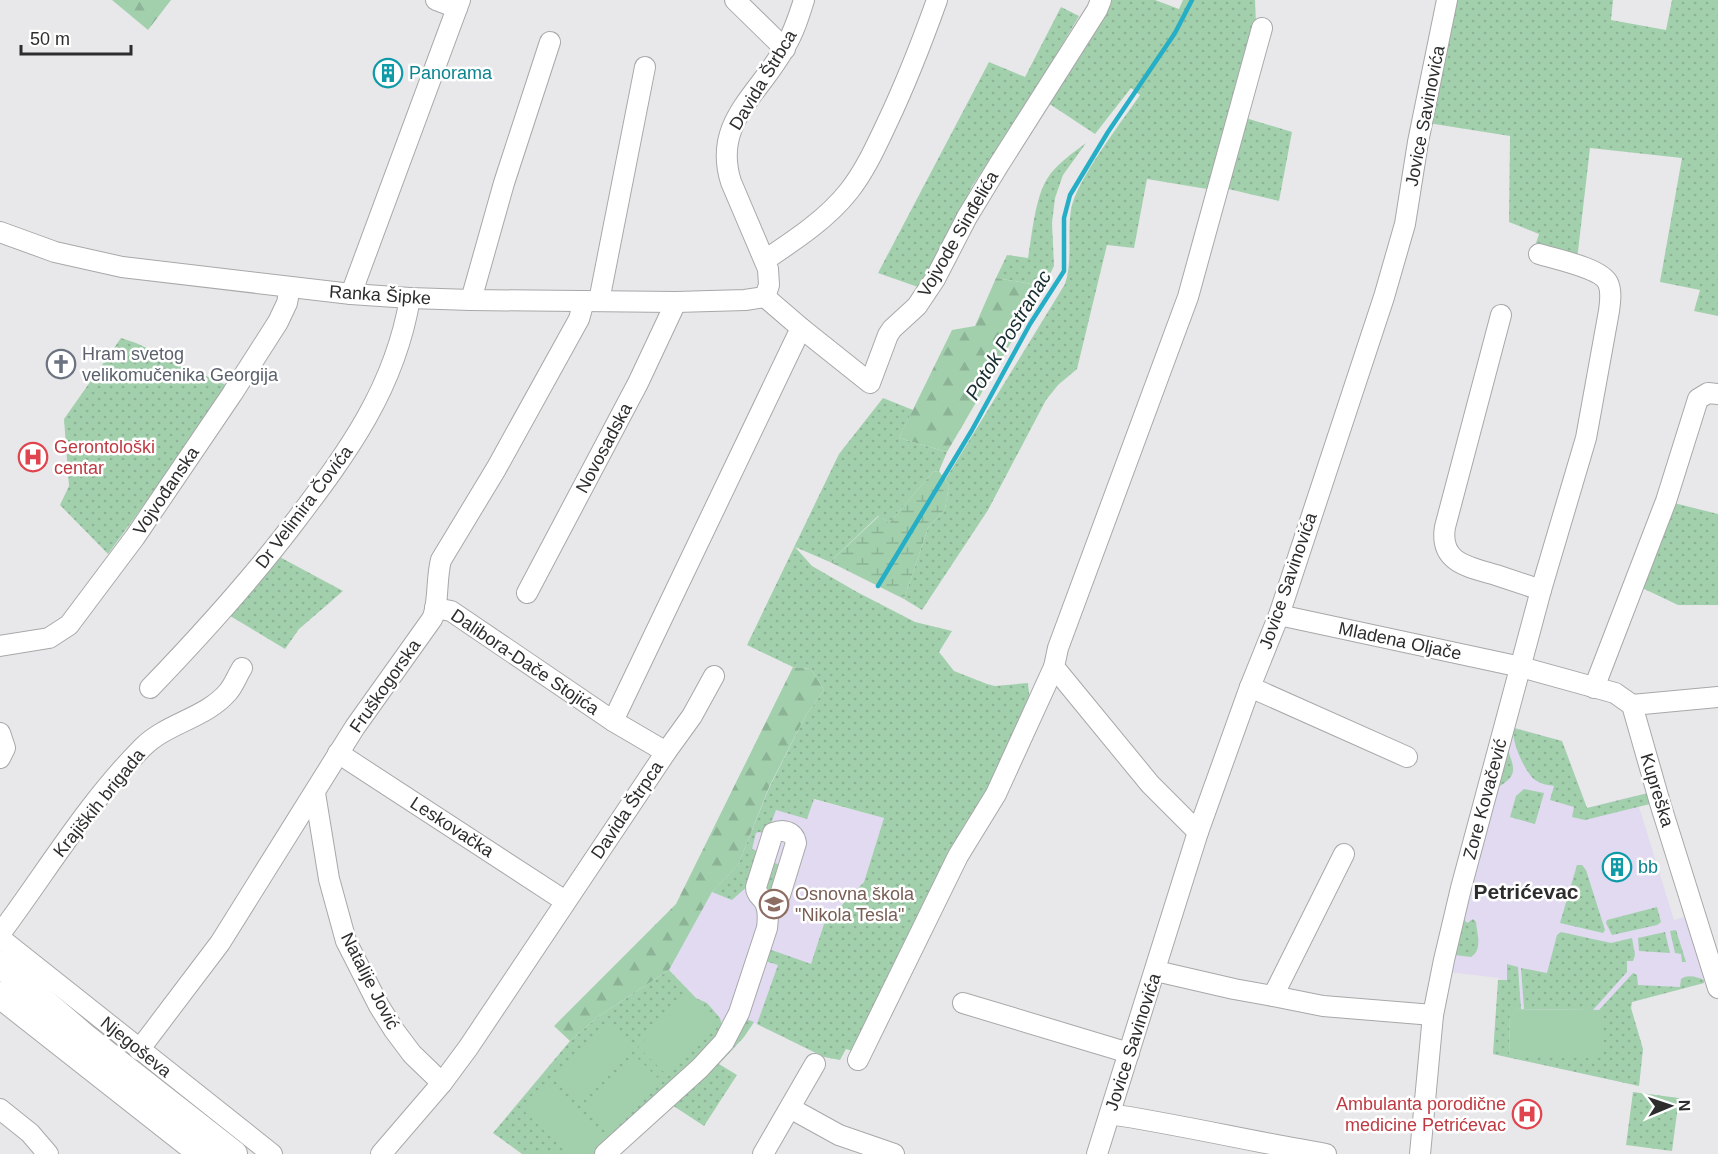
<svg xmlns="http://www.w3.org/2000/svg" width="1718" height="1154" font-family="Arial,sans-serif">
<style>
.education{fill:#e1daf0}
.grass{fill:url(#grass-dots)}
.forest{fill:url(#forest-firs)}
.wetland{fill:url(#wetland-marsh)}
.garden{fill:#a2d0ad}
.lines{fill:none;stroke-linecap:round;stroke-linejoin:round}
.stream{stroke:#26aec6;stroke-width:4.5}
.minor-casing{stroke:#a7a8a9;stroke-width:22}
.major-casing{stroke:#a7a8a9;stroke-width:28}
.minor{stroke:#fff;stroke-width:20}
.major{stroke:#fff;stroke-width:26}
.labels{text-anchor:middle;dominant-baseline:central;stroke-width:5;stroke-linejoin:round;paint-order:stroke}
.culture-label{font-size:18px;fill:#0d838f;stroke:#fff;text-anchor:start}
.street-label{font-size:18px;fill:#2d2d2e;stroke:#fff}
.worship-label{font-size:18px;fill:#5b616d;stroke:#fff;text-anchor:start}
.health-label{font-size:18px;fill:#be3a42;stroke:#fff;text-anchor:start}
.education-label{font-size:18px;fill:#785e54;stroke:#fff;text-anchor:start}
.water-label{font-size:20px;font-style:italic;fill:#172d31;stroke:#fff}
.quarter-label{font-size:21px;font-weight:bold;fill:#2d2d2e;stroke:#fff}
</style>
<defs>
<pattern id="grass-dots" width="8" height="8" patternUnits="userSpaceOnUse" patternTransform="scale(1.5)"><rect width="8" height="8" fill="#a2d0ad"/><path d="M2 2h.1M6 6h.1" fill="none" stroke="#8cb395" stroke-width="1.8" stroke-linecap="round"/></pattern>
<pattern id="forest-firs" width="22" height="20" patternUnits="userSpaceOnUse" patternTransform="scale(1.5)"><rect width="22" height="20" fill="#a2d0ad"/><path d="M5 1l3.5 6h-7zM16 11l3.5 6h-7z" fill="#8cb395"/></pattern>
<pattern id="wetland-marsh" width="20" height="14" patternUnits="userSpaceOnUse" patternTransform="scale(1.5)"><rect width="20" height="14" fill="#a2d0ad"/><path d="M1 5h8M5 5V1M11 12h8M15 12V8" fill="none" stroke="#8cb395"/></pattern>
</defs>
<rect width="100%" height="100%" fill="#e8e8ea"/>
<g class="education">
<polygon points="1512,727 1562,741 1587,808 1634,796 1636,797 1674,920 1684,917 1689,918 1701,960 1704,983 1632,1002 1631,1008 1643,1049 1639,1086 1493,1054 1499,978 1448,972"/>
<polygon points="769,788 884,818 864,882 830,917 824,924 811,965 805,963 781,1036 754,1023 744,1037 723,1029 707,1003 696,998 669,970"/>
</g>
<g class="grass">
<path d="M1105,0H1155L1179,9L1183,0H1255L1256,24L1207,189L1147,179L1134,248L1107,245L1077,369L1058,385L1046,400L988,510L922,610L904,599L928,528L945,509L949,486L945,480L1065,284C1073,260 1067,235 1071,210C1076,180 1121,123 1140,95L1131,88L1095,134L1042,99Z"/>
<polygon points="1454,0 1613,0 1611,20 1666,30 1672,0 1718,0 1718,316 1694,311 1700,290 1660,282 1682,158 1590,148 1577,260 1536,243 1539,234 1509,222 1510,136 1428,123"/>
<polygon points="1061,7 1079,16 1020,116 972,186 957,220 918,287 878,273 989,62 1025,77"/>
<polygon points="1239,116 1292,132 1279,201 1220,187"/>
<path d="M1086,143L1063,175L1055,198L1052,223L1054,266L1044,286L996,278L1007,255L1028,258C1032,235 1035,198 1047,179C1056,164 1073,153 1086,143Z"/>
<polygon points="121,338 136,343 230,387 108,554 60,505 69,486 64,419"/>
<polygon points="883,398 913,410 899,438 947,452 939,471 933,472 889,523 878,516 830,562 795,547 812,566 857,592 915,622 952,631 939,652 954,671 987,684 995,686 1028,683 1030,703 989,792 965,824 852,1051 846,1049 840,1060 824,1057 757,1024 778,965 765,961 766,948 811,964 824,924 864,882 884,818 814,799 807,819 776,810 767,834 759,832 756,833 752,849 762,853 750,884 732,900 712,892 738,865 769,788 806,715 824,690 811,669 793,667 747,645 839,454"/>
<polygon points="1670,502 1718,514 1718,605 1678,605 1638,586"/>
<polygon points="276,555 343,591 299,629 285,649 227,614"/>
<path d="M1514,728L1562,741L1587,808L1648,793L1650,804L1585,820L1572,817L1574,807L1550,800L1554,786C1548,785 1541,784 1535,780C1525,772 1510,740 1514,728Z"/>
<path d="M1507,749C1515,768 1518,776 1498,787Z"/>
<polygon points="1524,789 1544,793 1535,824 1510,817 1516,796"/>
<polygon points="772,862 784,866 775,893 764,890"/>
<polygon points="1577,865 1582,865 1586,870 1605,930 1603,933 1560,923"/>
<polygon points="1657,907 1661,922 1657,925 1612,935 1606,923 1607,920"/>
<path d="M1463,918L1467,923L1473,919L1476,922C1477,934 1483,950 1471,957L1455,955Z"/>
<polygon points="1676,930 1686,962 1682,962 1681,954 1675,953 1670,931"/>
<polygon points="1561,932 1611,943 1632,938 1635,955 1633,961 1627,961 1627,972 1593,1010 1524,1009 1521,968 1547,973 1557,935"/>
<polygon points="1665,932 1670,953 1639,951 1638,938"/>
<path d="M1507,964L1518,967L1521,1009L1510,1010L1509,1057L1602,1010H1599L1633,973L1637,975L1638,985L1680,987L1681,979C1688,974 1697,977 1704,980V983L1632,1002L1631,1008L1643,1049L1639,1086L1493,1054L1498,980H1507Z"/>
<polygon points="669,970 696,998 707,1003 720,1018 723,1029 704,1054 600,1154 522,1154 493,1133 570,1041 599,1016"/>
<polygon points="746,1019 754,1022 744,1037 719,1064 737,1075 704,1126 672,1105 719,1062 726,1054"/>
<polygon points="1633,1092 1679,1098 1672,1151 1626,1145"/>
</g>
<g class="forest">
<polygon points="112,0 171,0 148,30"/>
<polygon points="996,278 1044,286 947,452 899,438 952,330 975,326"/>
<polygon points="793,667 811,669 824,690 806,715 769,787 738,865 712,892 669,970 599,1016 570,1041 554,1026 676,904"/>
</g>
<polygon class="wetland" points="939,471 949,486 945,509 928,528 904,599 830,562 879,516 889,523 933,472"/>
<g class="garden">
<polygon points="688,994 718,1023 667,1075 638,1047"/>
<polygon points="1510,1009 1603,1010 1603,1058 1509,1057"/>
<polygon points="607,1025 633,1051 580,1104 555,1079"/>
<polygon points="634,1055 661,1081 612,1132 584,1106"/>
<polygon points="551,1083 607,1137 591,1154 568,1154 524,1111"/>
</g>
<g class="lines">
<polyline class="stream" points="878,586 972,430 1030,324 1064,271 1064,218 1070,195 1108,132 1175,33 1192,0"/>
<g class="minor-casing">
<g id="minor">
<polyline points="436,0 457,8"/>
<polyline points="735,0 785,49"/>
<polyline points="0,232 55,252 122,267 351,294 410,298 471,300 676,302 745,300 765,297"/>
<path d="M765,260C795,240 827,219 849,191C865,171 876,146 887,123C906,83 922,42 937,0"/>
<polyline points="351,294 460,0"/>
<polyline points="765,297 801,328 870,383 888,335 892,329 917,306 935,279 967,217 998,166 1097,10 1101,0"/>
<path d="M765,297L769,285L768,269L731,182C712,122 760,94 785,47C794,32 799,16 804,0"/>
<polyline points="471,300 504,183 550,42"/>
<polyline points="599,301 645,67"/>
<path d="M1501,315L1445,527C1439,563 1469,567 1496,575C1511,580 1526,585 1541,590L1586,438L1609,311C1610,302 1612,292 1608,283C1601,268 1555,259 1539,254"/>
<polyline points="527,593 638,383 676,302"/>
<polyline points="435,608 451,611 613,721"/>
<polyline points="1279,615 1521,667 1615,693 1632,705 1660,803 1718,988"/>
<polyline points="0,646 49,638 69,625 135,537 232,394 278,322 287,303 290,287"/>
<polyline points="1250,687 1407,757"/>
<path d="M150,688C201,635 250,581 294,523C348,452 395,388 410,298"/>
<polyline points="1594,688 1666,501 1698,399 1708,393 1718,394"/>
<polyline points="1632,705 1718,697"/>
<polyline points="0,733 5,748 0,758"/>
<polyline points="666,752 692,716 714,676"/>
<polyline points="338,753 565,901"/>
<polyline points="315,793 329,879 346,941 379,1006 394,1030 412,1054 442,1083"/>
<polyline points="1198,832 1150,784 1054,667 1058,648 1188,297 1262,28"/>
<path d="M0,934C47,871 88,802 143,747C167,723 206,718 228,692C234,685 237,676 242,668"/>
<polyline points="0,938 272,1154"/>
<polyline points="1156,971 1234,989 1273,996 1344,854"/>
<polyline points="1273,996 1323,1006 1433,1015"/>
<polyline points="963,1003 1129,1053"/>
<path d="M139,1050L220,943L355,727L432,619C439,605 436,578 441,560L496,469L579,319L584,301"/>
<polyline points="858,1060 958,856 996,794 1054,667"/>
<polyline points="790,1108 839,1135 894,1154"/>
<polyline points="0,1109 30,1133 48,1154"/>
<path d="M1110,1114C1182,1125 1254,1142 1326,1154"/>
<polyline points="381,1154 442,1083 468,1048 666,752 613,721 801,328"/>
<path d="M605,1154L700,1068L724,1042L739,1013L767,928C768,920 769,911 765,903C762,896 756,896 756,887L773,833C783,829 794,831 796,843L780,895L775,901H765"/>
<polyline points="763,1154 815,1064"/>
<polyline points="1097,1154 1198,832 1250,687 1279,615 1384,297 1405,224 1418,142 1447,0"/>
<polyline points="1420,1154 1433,1015 1444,960 1461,888 1541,590"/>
</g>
</g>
<g class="major-casing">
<g id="major">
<polyline points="0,964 86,1038 234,1154"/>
<polyline points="0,995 202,1154"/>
</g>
</g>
<use href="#minor" class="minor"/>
<use href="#major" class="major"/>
</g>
<defs>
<g id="building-ring" transform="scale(1.5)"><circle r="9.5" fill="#fff" stroke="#0f9aa8" stroke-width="1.5"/><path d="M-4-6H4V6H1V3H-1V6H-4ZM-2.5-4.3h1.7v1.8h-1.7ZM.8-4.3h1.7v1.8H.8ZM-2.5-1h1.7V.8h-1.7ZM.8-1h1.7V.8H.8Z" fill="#0f9aa8"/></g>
<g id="church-ring" transform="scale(1.5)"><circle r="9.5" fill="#fff" stroke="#6b7280" stroke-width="1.5"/><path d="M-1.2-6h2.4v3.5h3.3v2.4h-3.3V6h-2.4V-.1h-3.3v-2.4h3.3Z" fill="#6b7280"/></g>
<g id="hospital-ring" transform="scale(1.5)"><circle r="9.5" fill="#fff" stroke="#e0444e" stroke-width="1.5"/><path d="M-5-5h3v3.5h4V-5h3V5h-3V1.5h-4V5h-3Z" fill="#e0444e"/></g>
<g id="school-ring" transform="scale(1.5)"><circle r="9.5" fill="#fff" stroke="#8d6e63" stroke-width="1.5"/><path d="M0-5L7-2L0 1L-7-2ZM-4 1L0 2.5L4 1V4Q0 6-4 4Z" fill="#8d6e63"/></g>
</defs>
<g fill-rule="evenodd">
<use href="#building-ring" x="388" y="73"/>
<use href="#church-ring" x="61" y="364"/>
<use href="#hospital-ring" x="33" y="457"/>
<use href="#building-ring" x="1617" y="867"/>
<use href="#school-ring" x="774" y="904"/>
<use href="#hospital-ring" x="1527" y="1114"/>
</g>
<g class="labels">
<g class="culture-label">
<text x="409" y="73">Panorama</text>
<text x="1638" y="867">bb</text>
</g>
<g class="street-label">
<text transform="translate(763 80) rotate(-59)">Davida Štrbca</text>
<text transform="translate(1425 116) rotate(-79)">Jovice Savinovića</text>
<text transform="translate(958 234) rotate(-60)">Vojvode Sinđelića</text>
<text transform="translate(380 295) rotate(4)">Ranka Šipke</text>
<text transform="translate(604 448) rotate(-62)">Novosadska</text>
<text transform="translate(166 491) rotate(-56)">Vojvođanska</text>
<text transform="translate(304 507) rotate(-53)">Dr Velimira Čovića</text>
<text transform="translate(1288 581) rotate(-71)">Jovice Savinovića</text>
<text transform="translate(1400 641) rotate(12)">Mladena Oljače</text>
<text transform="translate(525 662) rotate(34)">Dalibora-Dače Stojića</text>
<text transform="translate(385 686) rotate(-55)">Fruškogorska</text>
<text transform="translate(1657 790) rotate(73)">Kupreška</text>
<text transform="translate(1485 799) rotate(-75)">Zore Kovačević</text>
<text transform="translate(99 803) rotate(-51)">Krajiških brigada</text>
<text transform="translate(627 810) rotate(-56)">Davida Štrpca</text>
<text transform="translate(452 827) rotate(33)">Leskovačka</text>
<text transform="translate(370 981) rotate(63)">Natalije Jović</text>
<text transform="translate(1133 1042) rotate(-72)">Jovice Savinovića</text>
<text transform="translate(136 1047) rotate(39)">Njegoševa</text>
</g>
<g class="worship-label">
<text x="82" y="354">Hram svetog<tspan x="82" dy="21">velikomučenika Georgija</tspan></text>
</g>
<g class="health-label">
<text x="54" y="447">Gerontološki<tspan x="54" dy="21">centar</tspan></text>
<text x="1506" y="1104" text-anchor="end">Ambulanta porodične<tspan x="1506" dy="21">medicine Petrićevac</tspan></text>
</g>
<g class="education-label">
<text x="795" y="894">Osnovna škola<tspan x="795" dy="21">"Nikola Tesla"</tspan></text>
</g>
<g class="water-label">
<text transform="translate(1008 335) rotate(-59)">Potok Postranac</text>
</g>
<g class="quarter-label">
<text x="1526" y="891">Petrićevac</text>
</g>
</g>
<g transform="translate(1670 1106) rotate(88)" stroke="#ffffff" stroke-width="4.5" paint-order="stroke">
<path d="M0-4.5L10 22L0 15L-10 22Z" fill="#2d2d2e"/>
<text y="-9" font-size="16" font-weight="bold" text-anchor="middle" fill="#2d2d2e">N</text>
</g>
<path d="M21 45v9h110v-9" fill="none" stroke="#2d2d2e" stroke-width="3"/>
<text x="30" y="45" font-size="18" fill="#2d2d2e" stroke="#ffffff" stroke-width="4.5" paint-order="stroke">50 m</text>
</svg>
